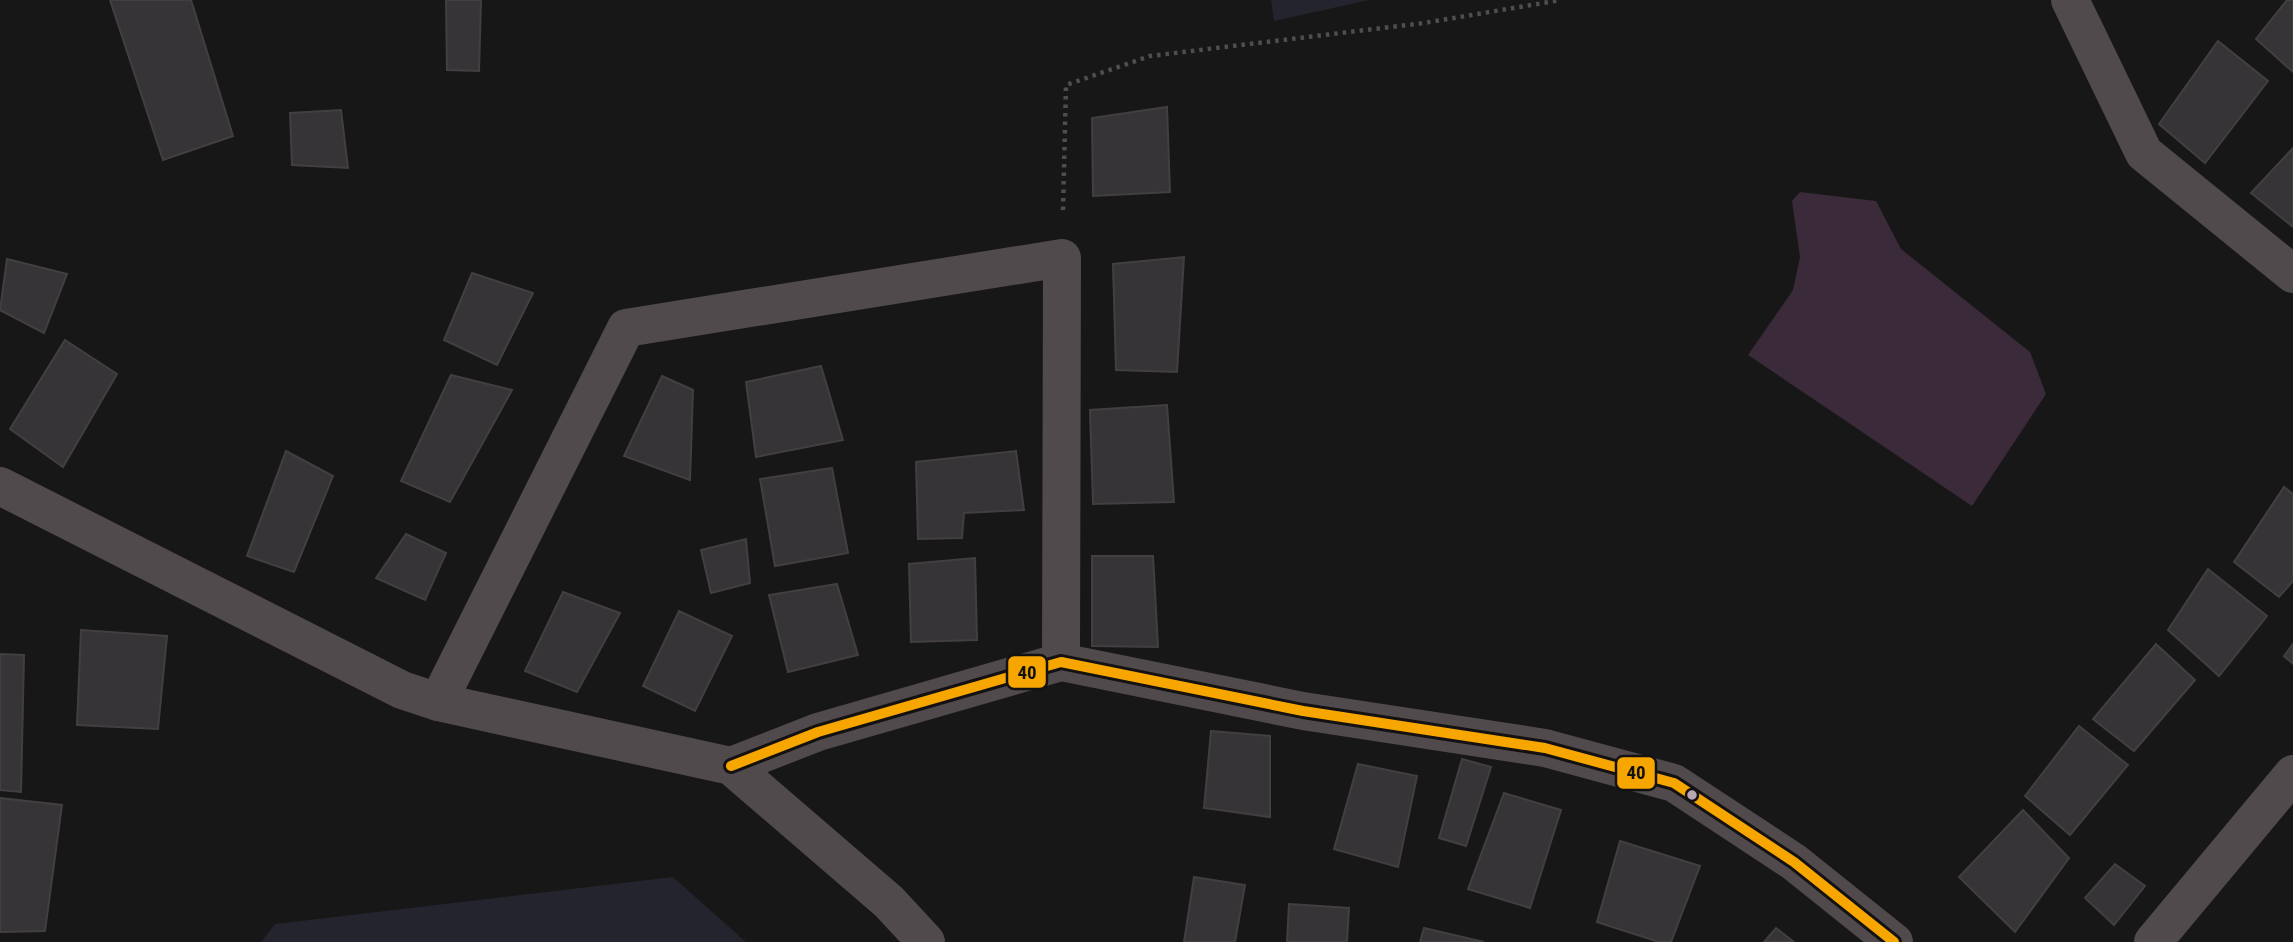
<svg xmlns="http://www.w3.org/2000/svg" width="2293" height="942" font-family="'Roboto Condensed',sans-serif">
<style>
.green{fill:#23242d}
.water{fill:#3b2a39}
.building{fill:#363436;stroke:#433f41;stroke-width:2}
.lines{fill:none;stroke-linecap:round;stroke-linejoin:round}
.path{stroke:#514c4f;stroke-width:4.5;stroke-dasharray:3.5 5;stroke-linecap:butt}
.street{stroke:#504a4d;stroke-width:38}
.bus-1-casing{stroke:#131111;stroke-width:16}
.bus-1{stroke:#f7a600;stroke-width:10}
.bus-dot{fill:#b9a6b1;stroke:#131111;stroke-width:2.5}
.line-badge{stroke:#131111;stroke-width:2.5}
.pale-badge-label{font-size:19px;text-anchor:middle;font-weight:bold;fill:#111}
</style>
<rect width="100%" height="100%" fill="#171717"/>
<g class="green">
<polygon points="1271,0 1369,0 1274,21"/>
<polygon points="673,877 746,942 261,942 275,924"/>
</g>
<polygon class="water" points="1800,192 1876,201 1901,249 2030,352 2046,394 1972,506 1748,355 1793,290 1800,257 1792,201"/>
<g class="building">
<polygon points="110,0 191,0 233,136 163,160"/>
<polygon points="446,0 481,0 479,71 447,70"/>
<polygon points="2287,0 2293,0 2293,72 2256,39"/>
<polygon points="2218,41 2268,81 2205,163 2159,124"/>
<polygon points="1167,107 1170,192 1093,196 1092,118"/>
<polygon points="341,110 348,168 292,165 290,113"/>
<polygon points="2293,148 2293,227 2251,193"/>
<polygon points="1184,257 1177,372 1116,370 1113,264"/>
<polygon points="7,259 67,274 44,333 0,310"/>
<polygon points="472,273 533,293 497,365 444,340"/>
<polygon points="65,340 117,374 63,467 10,429"/>
<polygon points="821,366 843,440 756,457 746,382"/>
<polygon points="451,375 512,390 450,502 401,481"/>
<polygon points="662,376 693,390 690,480 624,456"/>
<polygon points="1167,405 1174,502 1093,504 1090,410"/>
<polygon points="286,451 333,476 294,572 247,556"/>
<polygon points="1016,451 1024,510 964,513 962,538 918,539 916,462"/>
<polygon points="832,468 848,553 775,566 760,479"/>
<polygon points="2284,487 2293,494 2293,581 2279,597 2234,562"/>
<polygon points="406,534 446,553 425,600 376,578"/>
<polygon points="746,539 750,583 711,593 701,550"/>
<polygon points="1092,556 1153,556 1158,647 1092,646"/>
<polygon points="975,558 977,640 911,642 909,564"/>
<polygon points="2208,569 2267,616 2219,676 2168,630"/>
<polygon points="837,584 858,655 788,672 769,595"/>
<polygon points="563,592 620,613 577,692 525,671"/>
<polygon points="679,611 732,636 695,711 643,686"/>
<polygon points="81,630 167,636 158,729 77,725"/>
<polygon points="2156,644 2195,680 2134,751 2093,719"/>
<polygon points="2293,644 2293,664 2284,656"/>
<polygon points="0,654 24,655 21,792 0,790"/>
<polygon points="2079,726 2128,765 2070,835 2025,796"/>
<polygon points="1211,731 1270,736 1270,817 1204,808"/>
<polygon points="1462,759 1491,767 1466,846 1439,838"/>
<polygon points="1358,764 1417,776 1398,867 1334,849"/>
<polygon points="1504,793 1561,810 1530,908 1468,889"/>
<polygon points="0,798 62,805 45,931 0,932"/>
<polygon points="2023,810 2069,858 2015,932 1959,877"/>
<polygon points="1620,841 1700,866 1671,942 1659,942 1597,922"/>
<polygon points="2115,864 2145,886 2114,925 2085,898"/>
<polygon points="1194,877 1245,885 1235,942 1184,942"/>
<polygon points="1289,904 1349,908 1347,942 1287,942"/>
<polygon points="1424,928 1484,942 1420,942"/>
<polygon points="1776,928 1794,942 1764,942"/>
</g>
<g class="lines">
<polyline class="path" points="1063,210 1066,85 1150,56 1424,23 1561,0"/>
<g class="street">
<polyline points="2070,0 2144,153 2293,274"/>
<polyline points="0,486 402,690 438,702 731,766 889,902 926,942"/>
<polyline points="438,702 626,328 1062,258 1061,662"/>
<polyline points="731,766 818,732 1061,662 1303,711 1545,748 1674,783 1794,862 1894,942"/>
<polyline points="2153,942 2293,774"/>
</g>
<g class="bus-1-casing">
<polyline id="bus-1" points="731,766 818,732 1061,662 1303,711 1545,748 1674,783 1794,862 1894,942"/>
</g>
<use href="#bus-1" class="bus-1"/>
</g>
<circle class="bus-dot" cx="1692" cy="795" r="6"/>
<g class="line-badge">
<rect x="1007" y="655" width="40" height="34" rx="7" fill="#f7a600"/>
<rect x="1616" y="756" width="40" height="34" rx="7" fill="#f7a600"/>
</g>
<g class="pale-badge-label">
<text x="1027" y="679">40</text>
<text x="1636" y="779">40</text>
</g>
</svg>
